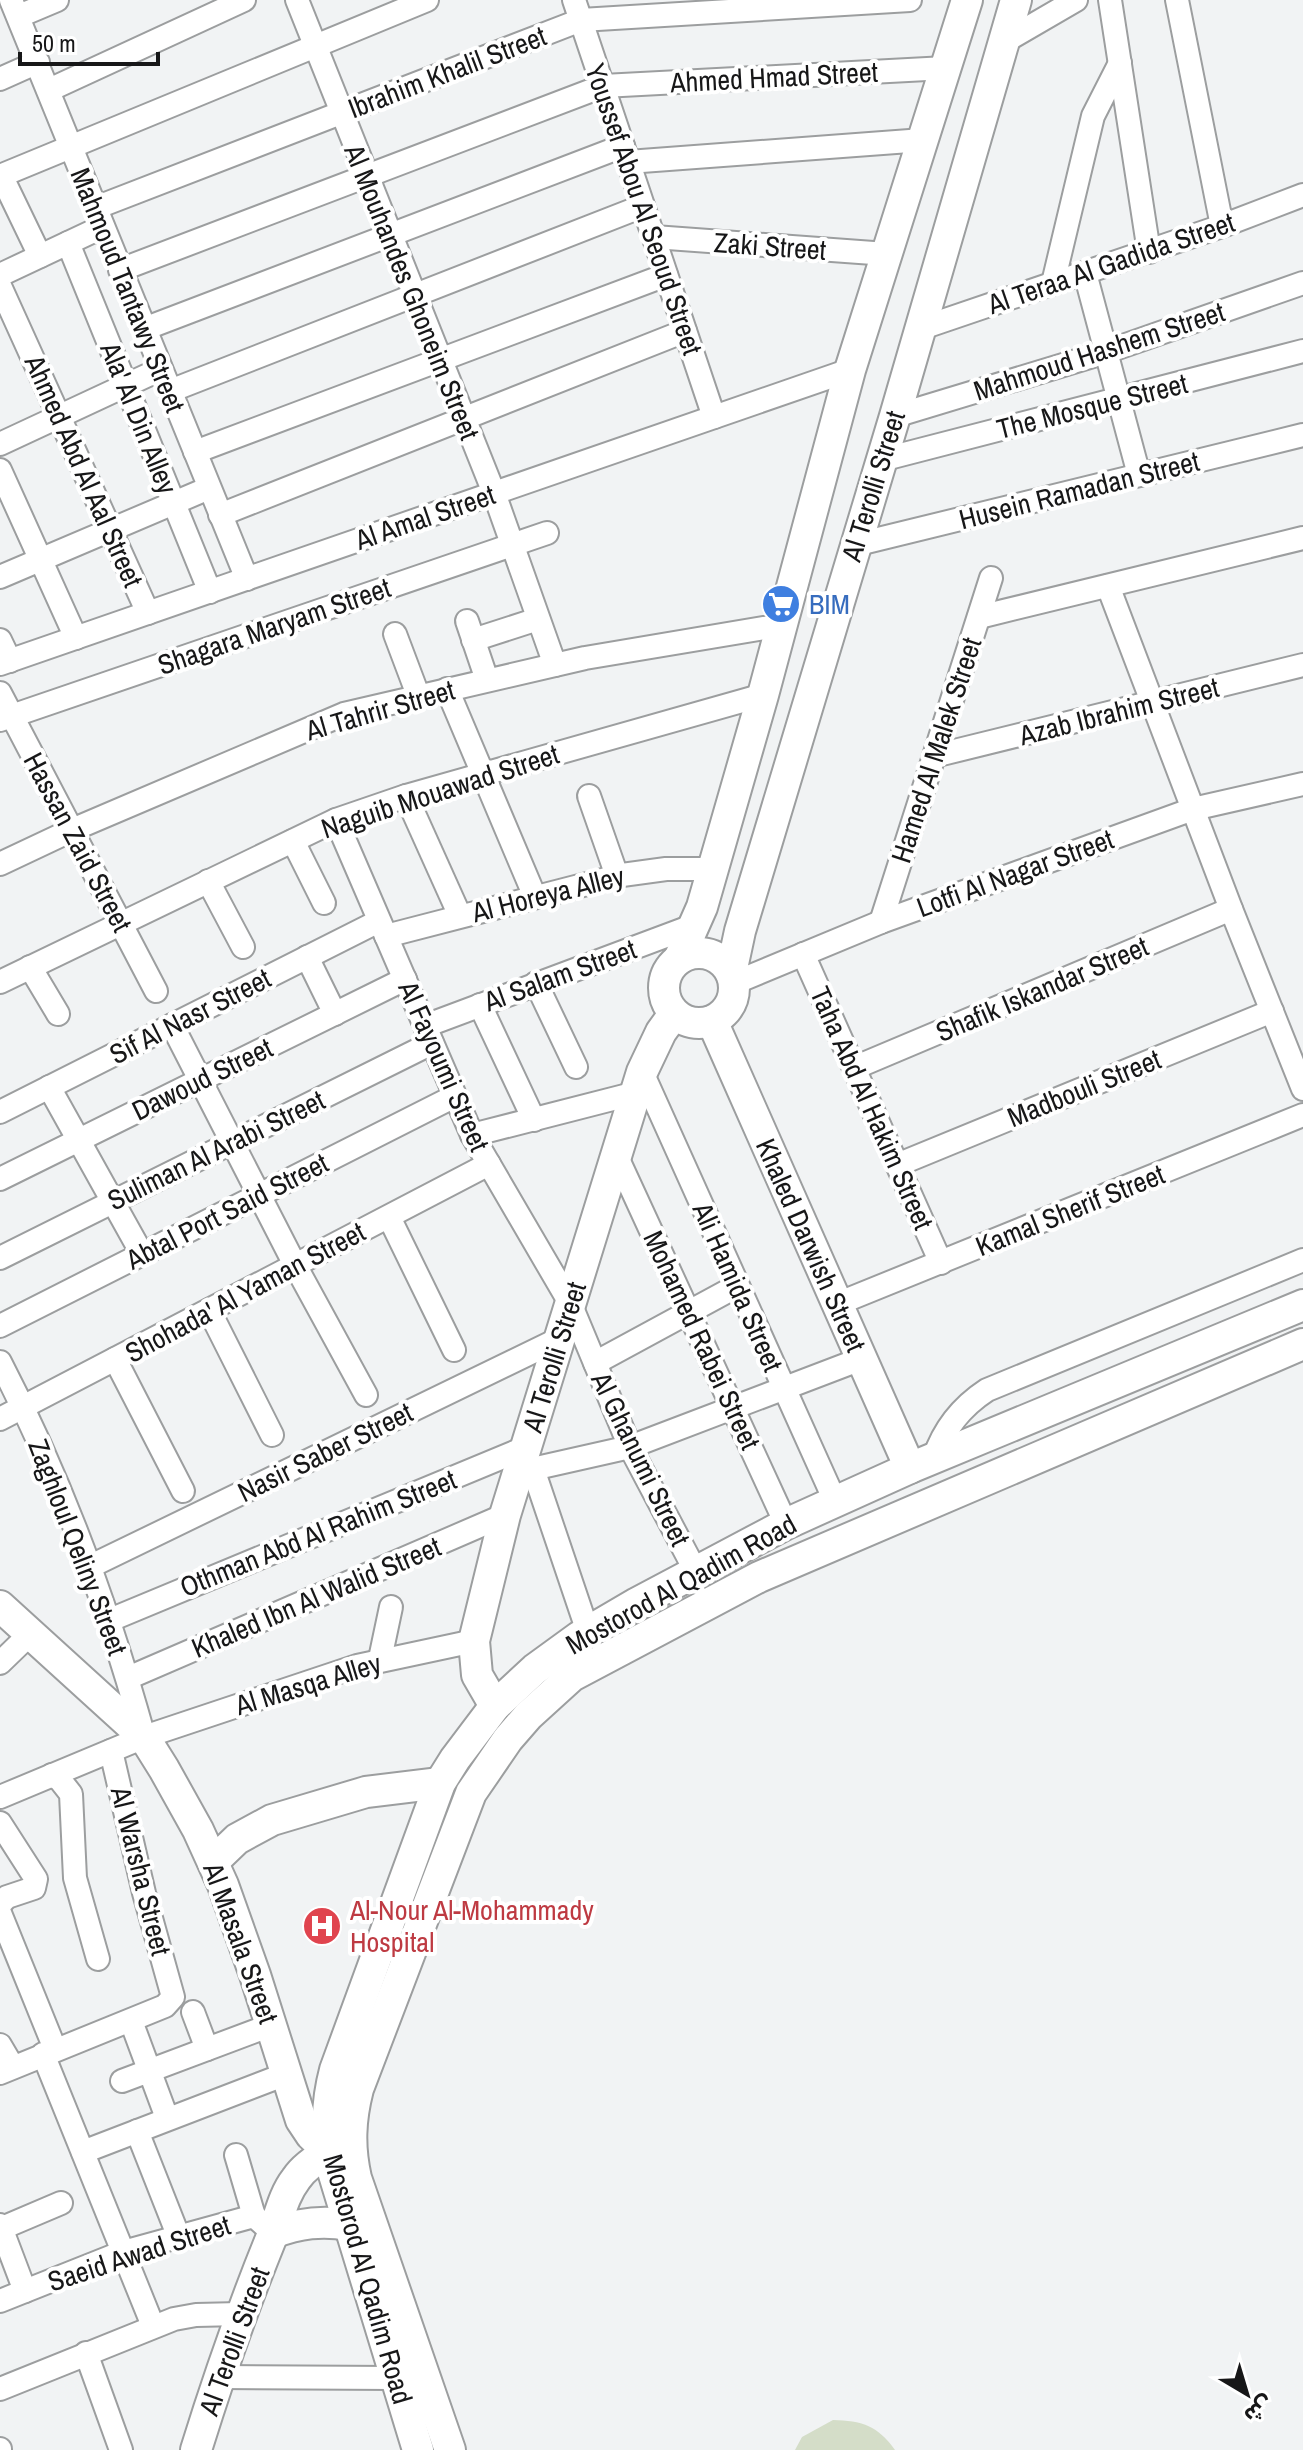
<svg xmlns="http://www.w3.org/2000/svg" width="1303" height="2450" font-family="'Archivo Narrow','Noto Sans Arabic',sans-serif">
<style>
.green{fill:#d4ddc8}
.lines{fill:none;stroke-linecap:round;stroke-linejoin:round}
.street-casing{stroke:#9c9e9f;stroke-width:26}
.secondary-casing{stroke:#9c9e9f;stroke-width:34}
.street{stroke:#fff;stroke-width:22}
.secondary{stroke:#fff;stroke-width:30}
.labels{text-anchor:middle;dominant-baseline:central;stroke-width:8;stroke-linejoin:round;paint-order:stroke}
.street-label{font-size:28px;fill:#171718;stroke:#fff}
.shop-label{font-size:28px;fill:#366cbe;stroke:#fff;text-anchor:start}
.health-label{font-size:28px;fill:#be3a42;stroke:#fff;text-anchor:start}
</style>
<rect width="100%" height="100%" fill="#f1f3f4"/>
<path class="green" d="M833,2420C862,2421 877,2425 895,2450H795L802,2437Z"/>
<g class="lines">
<g class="street-casing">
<g id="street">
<polyline points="11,0 247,579"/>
<polyline points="297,0 494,493 555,665"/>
<polyline points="574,0 714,417"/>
<polyline points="1110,0 1149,252"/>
<polyline points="1177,0 1222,226"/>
<polyline points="19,16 57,0"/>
<polyline points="1002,43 1076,0"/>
<polyline points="0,79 38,62"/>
<polyline points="49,90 244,0"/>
<polyline points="628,162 923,140"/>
<polyline points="1,175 40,256"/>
<polyline points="0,176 427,0"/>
<polyline points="95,208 581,20 910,0"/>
<polyline points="654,237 887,254"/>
<polyline points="68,243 210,592"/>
<polyline points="120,270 603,86 946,68"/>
<polyline points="1085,273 1139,475"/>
<polyline points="0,275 102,227"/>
<polyline points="1053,283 1093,116 1120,63"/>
<polyline points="0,286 148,613"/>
<polyline points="144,329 623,146"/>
<polyline points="919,329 1222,226 1303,195"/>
<polyline points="170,391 643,206"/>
<polyline points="895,416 1106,352 1303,283"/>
<polyline points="0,444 161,369"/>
<polyline points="195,452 666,275"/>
<polyline points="881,460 1303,351"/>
<polyline points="0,470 76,638"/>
<polyline points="220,515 685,331"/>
<polyline points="854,545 1303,435"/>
<polyline points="0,577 209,488"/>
<polyline points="1108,586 1231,909 1303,1089"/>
<polyline points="979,617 1303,538"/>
<polyline points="467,621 487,680"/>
<polyline points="395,634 418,695"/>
<polyline points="0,640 10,661"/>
<polyline points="473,640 538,619"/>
<polyline points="0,664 850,370"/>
<polyline points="447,689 535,897"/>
<polyline points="0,693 156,991"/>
<polyline points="0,720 547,533"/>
<polyline points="934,756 1303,665"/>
<polyline points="406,796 460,916"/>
<polyline points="589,796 617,876"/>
<polyline points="336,820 472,1135 570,1303 630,1447 695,1570"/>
<polyline points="293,841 324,903"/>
<polyline points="0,864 72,830 344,714 585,658 782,625"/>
<polyline points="208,881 243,947"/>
<polyline points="881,922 991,578"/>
<polyline points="386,936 622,875 666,869 713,869"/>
<polyline points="803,954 941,1263"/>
<polyline points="307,957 335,1014"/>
<polyline points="30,967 58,1014"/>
<polyline points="0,982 336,820 406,796 763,695"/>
<polyline points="536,983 576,1067"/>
<polyline points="734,983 881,922 1193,809 1303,784"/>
<polyline points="480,1005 534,1120"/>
<polyline points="172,1025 295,1265 366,1395"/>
<polyline points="425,1026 695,925"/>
<polyline points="854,1068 1231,909"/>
<polyline points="642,1072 835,1501"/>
<polyline points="49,1087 142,1254"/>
<polyline points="0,1112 379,921"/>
<polyline points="472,1135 636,1093"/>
<polyline points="617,1157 786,1524"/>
<polyline points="897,1165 1272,1011"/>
<polyline points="0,1179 405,979"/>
<polyline points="389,1217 454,1350"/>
<polyline points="0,1258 432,1043"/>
<polyline points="837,1304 1303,1115"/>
<polyline points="209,1310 272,1435"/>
<polyline points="0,1326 455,1096"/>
<polyline points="115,1359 183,1491"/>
<path d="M0,1362C62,1481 108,1607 144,1737"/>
<polyline points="595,1363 737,1286"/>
<polyline points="0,1419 489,1164"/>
<path d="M934,1458C944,1428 961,1407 987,1390L1303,1260"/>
<polyline points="533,1469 588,1632"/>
<polyline points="519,1472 630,1447 861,1359"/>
<polyline points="91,1566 559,1339"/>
<polyline points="110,1620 527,1447"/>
<polyline points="380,1659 391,1607"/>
<polyline points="0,1663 30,1634"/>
<polyline points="128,1678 505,1515"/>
<polyline points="52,1775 60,1780 71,1794 75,1878 98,1959"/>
<polyline points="0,1797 144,1737 357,1666 474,1641"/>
<polyline points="0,1823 36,1879 34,1888 7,1897 0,1904"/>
<polyline points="0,1913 55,2049"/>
<polyline points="193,2012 207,2049"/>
<polyline points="131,2021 167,2118"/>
<polyline points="0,2045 13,2067"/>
<polyline points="43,2054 153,2326"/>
<polyline points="0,2073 165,2006 173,1997 144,1893 111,1751"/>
<polyline points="122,2081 271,2025"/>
<polyline points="137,2131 178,2235"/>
<polyline points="83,2152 286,2074"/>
<polyline points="236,2155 254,2216"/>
<polyline points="0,2225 25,2291"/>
<polyline points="2,2228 61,2203"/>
<polyline points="0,2301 123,2252 254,2216 273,2233"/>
<polyline points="86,2353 121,2450"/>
<polyline points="219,2377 395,2378"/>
<polyline points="0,2389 174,2319 196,2315 240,2314"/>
<polyline points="0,2449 0,2450"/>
</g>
</g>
<g class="secondary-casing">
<g id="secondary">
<circle cx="699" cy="988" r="35"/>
<polyline points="679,959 702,907 763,695 850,370 967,0"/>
<polyline points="731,973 740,931 895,416 1016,0"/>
<polyline points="712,1021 910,1468"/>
<path d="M0,1606L144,1737L164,1769L198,1830L223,1885L255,1975L301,2120L311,2135L329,2152C316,2159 304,2167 296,2179C282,2197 279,2220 270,2241C242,2310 218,2379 196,2450"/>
<polyline points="495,1706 477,1675 474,1641 505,1515 642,1072 661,1032 674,1014"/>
<polyline points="213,1862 237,1839 272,1820 366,1792 440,1783"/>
<path d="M273,2233C299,2223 322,2220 349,2225"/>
<path d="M418,2450L332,2168C326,2134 326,2104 335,2070L440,1783L455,1759L495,1706L535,1669L579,1637L637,1603L786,1524L910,1468L1303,1305"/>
<path d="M450,2450L356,2178C349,2147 350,2120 358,2089L471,1793L508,1739L528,1716L572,1676L759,1577L1303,1344"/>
</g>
</g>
<use href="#street" class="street"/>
<use href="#secondary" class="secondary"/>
</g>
<defs>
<g id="supermarket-disc" transform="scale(2)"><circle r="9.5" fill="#3f7fe0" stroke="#fff"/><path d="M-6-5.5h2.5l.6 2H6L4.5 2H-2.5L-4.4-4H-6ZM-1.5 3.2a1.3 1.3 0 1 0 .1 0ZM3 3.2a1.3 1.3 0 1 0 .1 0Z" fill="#fff"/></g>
<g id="hospital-disc" transform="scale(2)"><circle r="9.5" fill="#e0444e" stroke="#fff"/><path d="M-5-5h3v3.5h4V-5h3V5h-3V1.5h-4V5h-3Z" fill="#fff"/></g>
</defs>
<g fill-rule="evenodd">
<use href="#supermarket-disc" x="781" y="604"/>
<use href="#hospital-disc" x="322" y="1926"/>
</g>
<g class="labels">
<g class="street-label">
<text transform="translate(447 72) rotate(-21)">Ibrahim Khalil Street</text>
<text transform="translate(774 77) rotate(-3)">Ahmed Hmad Street</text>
<text transform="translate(644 209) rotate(71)">Youssef Abou Al Seoud Street</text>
<text transform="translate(770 246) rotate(4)">Zaki Street</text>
<text transform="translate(1111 263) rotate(-19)">Al Teraa Al Gadida Street</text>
<text transform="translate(128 290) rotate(68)">Mahmoud Tantawy Street</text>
<text transform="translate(412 292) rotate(68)">Al Mouhandes Ghoneim Street</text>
<text transform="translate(1099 351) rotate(-18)">Mahmoud Hashem Street</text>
<text transform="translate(1092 406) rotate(-14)">The Mosque Street</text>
<text transform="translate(139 418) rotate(68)">Ala' Al Din Alley</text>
<text transform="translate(84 471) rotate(66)">Ahmed Abd Al Aal Street</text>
<text transform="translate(873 486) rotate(-73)">Al Terolli Street</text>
<text transform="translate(1079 490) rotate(-14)">Husein Ramadan Street</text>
<text transform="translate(425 517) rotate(-19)">Al Amal Street</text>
<text transform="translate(274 626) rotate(-19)">Shagara Maryam Street</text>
<text transform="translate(380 710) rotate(-16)">Al Tahrir Street</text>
<text transform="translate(1119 711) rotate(-14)">Azab Ibrahim Street</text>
<text transform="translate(936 750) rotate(-72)">Hamed Al Malek Street</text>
<text transform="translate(440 791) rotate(-18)">Naguib Mouawad Street</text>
<text transform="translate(78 842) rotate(62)">Hassan Zaid Street</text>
<text transform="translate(1015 873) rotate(-20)">Lotfi Al Nagar Street</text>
<text transform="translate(548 894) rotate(-14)">Al Horeya Alley</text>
<text transform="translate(560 975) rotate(-20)">Al Salam Street</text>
<text transform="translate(1042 989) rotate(-23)">Shafik Iskandar Street</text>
<text transform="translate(190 1016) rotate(-27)">Sif Al Nasr Street</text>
<text transform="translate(444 1066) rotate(66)">Al Fayoumi Street</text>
<text transform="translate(202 1079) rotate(-26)">Dawoud Street</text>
<text transform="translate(1084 1088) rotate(-22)">Madbouli Street</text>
<text transform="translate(872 1108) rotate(66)">Taha Abd Al Hakim Street</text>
<text transform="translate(216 1150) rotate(-26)">Suliman Al Arabi Street</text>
<text transform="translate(1070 1210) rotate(-22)">Kamal Sherif Street</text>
<text transform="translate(227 1211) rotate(-27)">Abtal Port Said Street</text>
<text transform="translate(811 1245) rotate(66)">Khaled Darwish Street</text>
<text transform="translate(738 1287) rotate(66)">Ali Hamida Street</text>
<text transform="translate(245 1292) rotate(-28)">Shohada' Al Yaman Street</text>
<text transform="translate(702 1340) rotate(65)">Mohamed Rabei Street</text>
<text transform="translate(554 1357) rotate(-73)">Al Terolli Street</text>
<text transform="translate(325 1452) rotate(-26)">Nasir Saber Street</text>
<text transform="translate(641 1459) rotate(64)">Al Ghanumi Street</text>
<text transform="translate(318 1533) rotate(-22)">Othman Abd Al Rahim Street</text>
<text transform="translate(78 1547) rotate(69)">Zaghloul Qeliny Street</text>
<text transform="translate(681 1584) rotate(-29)">Mostorod Al Qadim Road</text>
<text transform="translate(316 1597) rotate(-23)">Khaled Ibn Al Walid Street</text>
<text transform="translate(308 1684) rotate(-17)">Al Masqa Alley</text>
<text transform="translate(141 1871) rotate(76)">Al Warsha Street</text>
<text transform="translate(241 1943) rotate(70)">Al Masala Street</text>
<text transform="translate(139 2253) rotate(-18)">Saeid Awad Street</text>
<text transform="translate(368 2279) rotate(74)">Mostorod Al Qadim Road</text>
<text transform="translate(234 2341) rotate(-70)">Al Terolli Street</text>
</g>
<g class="shop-label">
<text x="809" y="604">BIM</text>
</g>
<g class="health-label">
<text x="350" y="1910">Al-Nour Al-Mohammady<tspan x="350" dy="32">Hospital</tspan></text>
</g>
</g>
<g transform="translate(1247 2394) rotate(142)" stroke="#ffffff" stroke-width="6" paint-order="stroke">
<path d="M0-6L14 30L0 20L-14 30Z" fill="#171718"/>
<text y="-12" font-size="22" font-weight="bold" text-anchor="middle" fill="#171718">ش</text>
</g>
<path d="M20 52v12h138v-12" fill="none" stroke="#171718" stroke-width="4"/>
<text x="32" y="52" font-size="24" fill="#171718" stroke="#ffffff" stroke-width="6" paint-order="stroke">50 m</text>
</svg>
